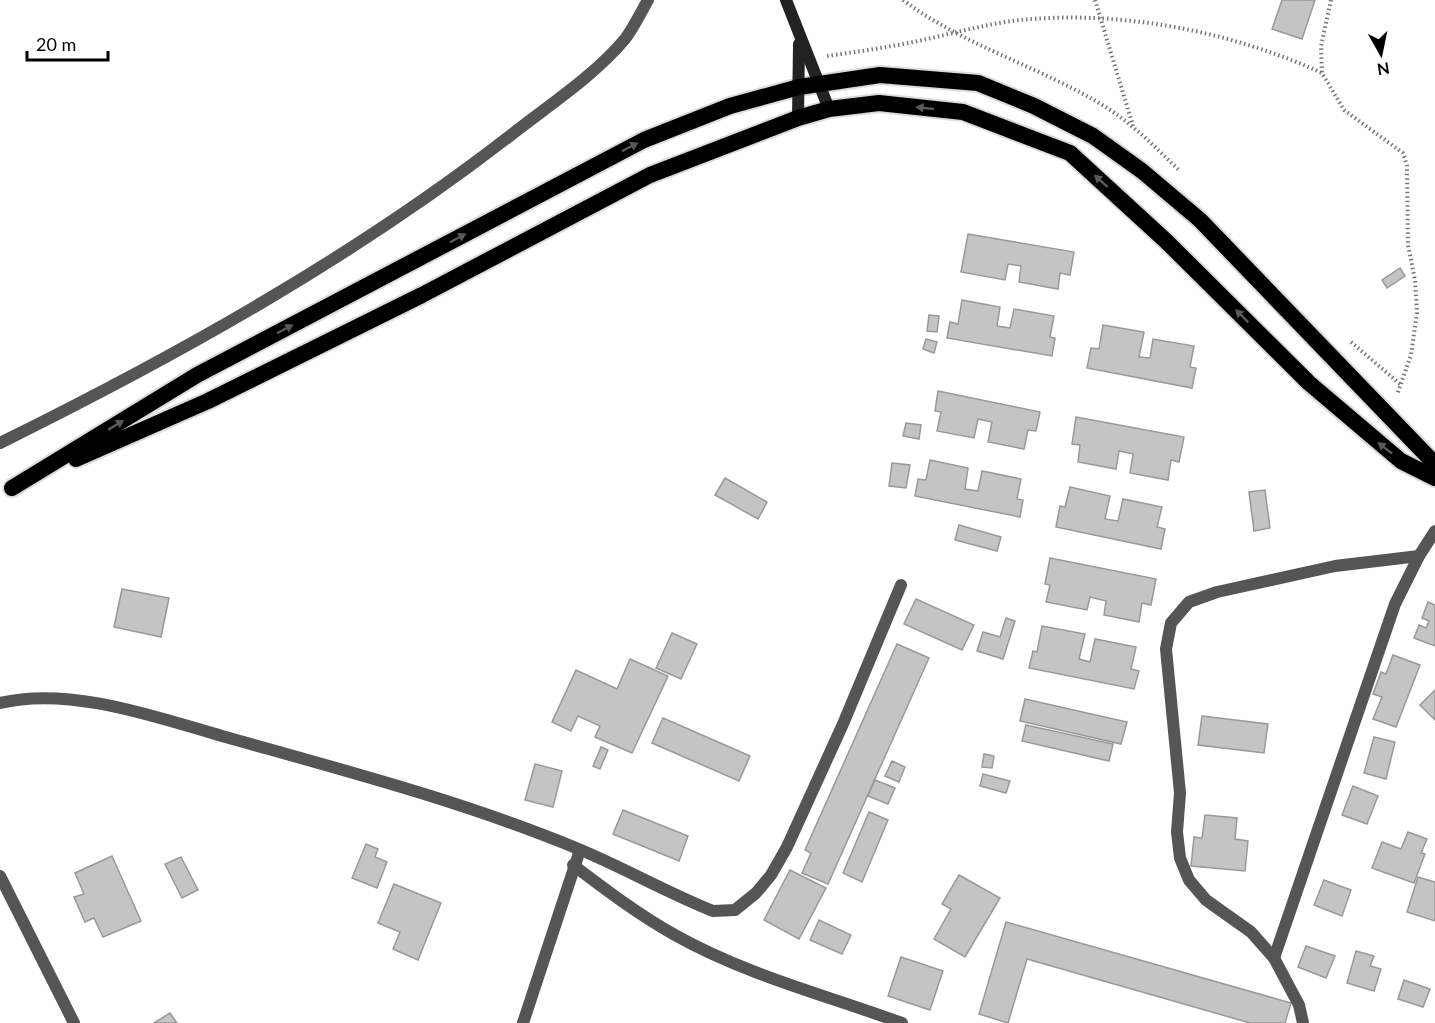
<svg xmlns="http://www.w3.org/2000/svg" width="1435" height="1023" font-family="Lato,sans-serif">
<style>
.building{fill:#c4c4c4;stroke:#999;stroke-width:1.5}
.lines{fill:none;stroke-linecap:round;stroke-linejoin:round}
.trunk-casing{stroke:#dbdbdb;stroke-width:20}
.path{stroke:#777;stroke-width:4;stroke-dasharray:1.5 3;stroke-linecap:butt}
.service{stroke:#555;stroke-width:12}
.minor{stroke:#555;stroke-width:12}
.secondary{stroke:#222;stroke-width:12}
.trunk{stroke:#000;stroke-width:16}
.oneway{fill:#595959}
</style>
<rect width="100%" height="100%" fill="#fff"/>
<g class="building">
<polygon points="1282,0 1315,0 1302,39 1272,29"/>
<polygon points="968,234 1074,252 1070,275 1060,273 1058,289 1019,282 1021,266 1008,264 1005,280 961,272"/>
<polygon points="1400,268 1405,276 1387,288 1382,280"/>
<polygon points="962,300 1000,307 997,326 1010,328 1014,309 1054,316 1050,337 1055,338 1052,356 947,338 950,322 958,324"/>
<polygon points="929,315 939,316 937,332 927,331"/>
<polygon points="1103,325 1144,332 1139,357 1150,358 1153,339 1194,346 1190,367 1196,368 1192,388 1087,368 1091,348 1099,349"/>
<polygon points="926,339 937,342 934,353 923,349"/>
<polygon points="938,391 1040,412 1036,431 1028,430 1024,449 988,442 992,422 978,419 974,438 937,431 941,412 935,411"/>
<polygon points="1076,417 1184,437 1179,462 1171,460 1168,480 1130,473 1133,454 1119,451 1116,469 1078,462 1080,445 1072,444"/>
<polygon points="906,423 921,425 919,439 903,436"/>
<polygon points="930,460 968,468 965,489 978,491 982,471 1021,479 1017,499 1023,500 1020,517 915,496 918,479 926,480"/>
<polygon points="892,463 910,465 906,488 889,486"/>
<polygon points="725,478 767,502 758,519 715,495"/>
<polygon points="1070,487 1110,496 1105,519 1118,521 1123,499 1162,507 1157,527 1165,529 1161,549 1056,527 1060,506 1065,507"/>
<polygon points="1265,490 1270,528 1254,531 1249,492"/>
<polygon points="959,525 1001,537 997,551 955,540"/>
<polygon points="1050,558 1156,579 1151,605 1142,603 1139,622 1104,615 1106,601 1090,597 1087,610 1046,602 1050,585 1045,584"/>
<polygon points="122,589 169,598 161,637 114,627"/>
<polygon points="916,599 974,625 962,650 904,624"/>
<polygon points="1428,602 1435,605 1435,646 1414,638 1419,625 1426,628 1429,621 1422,618"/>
<polygon points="1006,618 1015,621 1003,659 977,651 983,632 1000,637"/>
<polygon points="1042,626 1085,634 1079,659 1090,662 1095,639 1136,647 1131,669 1139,671 1134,689 1029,668 1033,651 1037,652"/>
<polygon points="672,633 697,644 681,679 656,668"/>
<polygon points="897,644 929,658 828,884 802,873 811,853 805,850"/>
<polygon points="1393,655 1420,665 1396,727 1373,719 1382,697 1373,694 1381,672 1386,674"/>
<polygon points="630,659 668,676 632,753 595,737 600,726 578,716 571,731 552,722 576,670 617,689"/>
<polygon points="1435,690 1435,720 1420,705"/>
<polygon points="1025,699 1127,722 1121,744 1020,721"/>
<polygon points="1202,716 1268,724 1264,753 1198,745"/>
<polygon points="663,718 750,756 739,781 652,743"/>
<polygon points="1026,725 1113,744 1109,761 1022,741"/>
<polygon points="1374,737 1395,742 1386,779 1364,773"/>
<polygon points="601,747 608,750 600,769 593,766"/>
<polygon points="984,754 994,756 992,768 982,767"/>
<polygon points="892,761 905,767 899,782 885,776"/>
<polygon points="535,764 562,771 553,807 525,800"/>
<polygon points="983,774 1010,781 1006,793 980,786"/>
<polygon points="875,780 895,788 888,804 868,796"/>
<polygon points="1353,786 1378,796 1367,824 1342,815"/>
<polygon points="623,810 688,836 679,861 613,834"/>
<polygon points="869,812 888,820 862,882 843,873"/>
<polygon points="1205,815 1237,818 1235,839 1248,841 1245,871 1191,866 1194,837 1202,838"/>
<polygon points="1408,832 1427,839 1421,853 1425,854 1414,883 1372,868 1382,842 1401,849"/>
<polygon points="366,844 378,849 375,857 387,862 377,888 352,878"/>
<polygon points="112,856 141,921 103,937 94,918 85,922 74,897 84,894 75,873"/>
<polygon points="181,857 198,890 182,898 165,864"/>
<polygon points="790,870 826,888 799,939 764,920"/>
<polygon points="959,875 1000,898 965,957 934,939 951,909 942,904"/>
<polygon points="1418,877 1435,882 1435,921 1407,912"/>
<polygon points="1324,880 1351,890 1342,916 1314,905"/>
<polygon points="394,884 441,903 418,960 393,949 400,932 378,923"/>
<polygon points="819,920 851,935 842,954 810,940"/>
<polygon points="1006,922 1291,1003 1285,1023 1250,1023 1027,959 1008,1023 979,1014"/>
<polygon points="1306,946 1335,956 1326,978 1298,967"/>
<polygon points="1356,951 1374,956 1370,966 1381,969 1374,991 1347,983"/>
<polygon points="901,957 943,971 930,1010 888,996"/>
<polygon points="1404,980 1430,989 1423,1007 1398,999"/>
<polygon points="170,1013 177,1023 154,1023"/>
</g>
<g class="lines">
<g class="trunk-casing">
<g id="trunk">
<polyline points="76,459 208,401 422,295 650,175 798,118 829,109 879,103 963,112 1070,153 1166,241 1309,383 1401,461 1435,478"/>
<polyline points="12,488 197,375 644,140 730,106 799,87 880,75 978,83 1034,106 1093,136 1142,171 1200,220 1435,464"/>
</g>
</g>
<g class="path">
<path d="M903,0C963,45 1035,65 1099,103C1130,121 1154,146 1180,171"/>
<polyline points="1095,0 1133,126"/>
<polyline points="1331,0 1321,46 1322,73 1344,110 1403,153 1407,166 1408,245 1415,280 1417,313 1411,355 1397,395"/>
<path d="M827,56C856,52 884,48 913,42C948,35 984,24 1020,20C1121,10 1230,31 1322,73"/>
<polyline points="1351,342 1400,384"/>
</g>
<g class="service">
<path d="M0,703C69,686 156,717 222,736C343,770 466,802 581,850C626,869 668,893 713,911L735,910L756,893L771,875L787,847L843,724L901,585"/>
<path d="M573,865C606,890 639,915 675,935C746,975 826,995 902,1023"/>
<polyline points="1274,958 1395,604 1419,556 1435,531"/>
<polyline points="1303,1023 1299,1005 1274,958 1251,932 1206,900 1189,880 1180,858 1177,832 1180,793 1166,649 1171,623 1189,602 1217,592 1335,566 1419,556"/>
</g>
<g class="minor">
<path d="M0,443C178,355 354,257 511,135C549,105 594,76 625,39C634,27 641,12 648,0"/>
<polyline points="0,876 74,1023"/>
<polyline points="523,1023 580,850"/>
</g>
<g class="secondary">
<polyline points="786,0 829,109"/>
<polyline points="798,118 799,44"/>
</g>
<use href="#trunk" class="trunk"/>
</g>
<defs><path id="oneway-solid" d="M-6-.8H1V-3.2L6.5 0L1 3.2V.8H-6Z" transform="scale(1.5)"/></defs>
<g class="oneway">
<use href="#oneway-solid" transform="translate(925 108) rotate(-174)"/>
<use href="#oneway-solid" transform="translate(630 147) rotate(-28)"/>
<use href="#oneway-solid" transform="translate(1101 181) rotate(-138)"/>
<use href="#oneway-solid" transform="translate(458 238) rotate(-28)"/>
<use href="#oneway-solid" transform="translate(1242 316) rotate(-135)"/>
<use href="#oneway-solid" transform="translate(285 329) rotate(-28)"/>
<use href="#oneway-solid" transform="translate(116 425) rotate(-31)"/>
<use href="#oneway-solid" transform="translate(1385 448) rotate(-142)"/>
</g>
<g transform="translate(1381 54) rotate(171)" stroke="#ffffff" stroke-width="4.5" paint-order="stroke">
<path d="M0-4.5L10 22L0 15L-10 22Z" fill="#000000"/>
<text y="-9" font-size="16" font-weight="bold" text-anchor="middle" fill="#000000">N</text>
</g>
<path d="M27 51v9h81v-9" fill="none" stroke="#000000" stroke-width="3"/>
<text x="36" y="51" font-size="18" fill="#000000" stroke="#ffffff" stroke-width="4.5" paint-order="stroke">20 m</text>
</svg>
